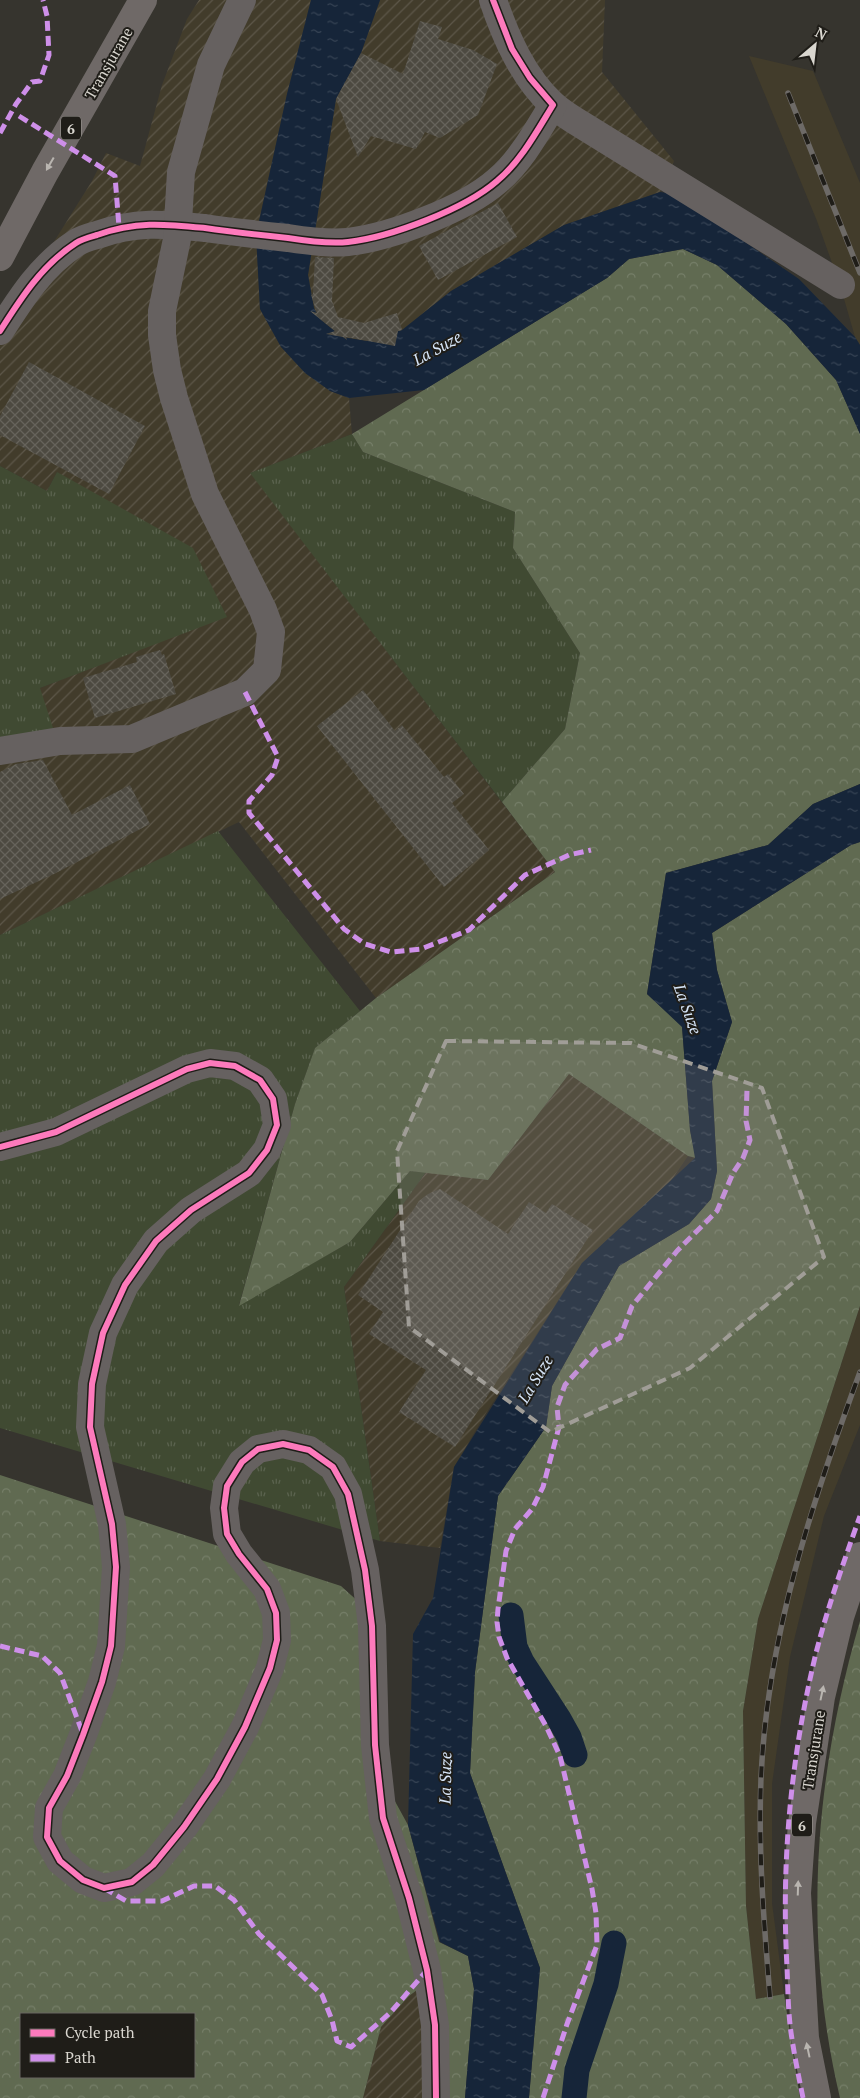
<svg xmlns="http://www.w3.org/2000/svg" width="860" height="2098" font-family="'PT Serif',serif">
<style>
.built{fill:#423c2b}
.industrial{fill:url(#industrial-furrows)}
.grass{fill:url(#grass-tufts)}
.forest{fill:url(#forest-crowns);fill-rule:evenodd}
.water{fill:url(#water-ripples)}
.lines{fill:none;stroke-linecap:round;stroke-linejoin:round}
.canal{stroke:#162539;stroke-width:25}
.building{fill:url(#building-cross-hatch)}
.minor{stroke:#666160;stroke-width:28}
.major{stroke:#6f6967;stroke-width:28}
.rail-casing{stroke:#6d6a67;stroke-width:5.5}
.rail{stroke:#1f1d18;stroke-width:4;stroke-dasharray:11;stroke-linecap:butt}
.quiet{stroke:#ce8fe9;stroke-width:5;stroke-dasharray:10 5;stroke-linecap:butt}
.cycleway-casing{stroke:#1f1d18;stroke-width:9}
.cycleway{stroke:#fd7abc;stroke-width:6}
.oneway{fill:#b9b5b0}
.marked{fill:#a09d97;fill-opacity:0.2;stroke:#a09d97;stroke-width:4;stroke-dasharray:10 6;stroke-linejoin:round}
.labels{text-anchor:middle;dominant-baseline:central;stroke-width:4;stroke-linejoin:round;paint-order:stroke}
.shield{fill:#1f1d18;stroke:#a19e98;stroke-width:1}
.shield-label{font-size:14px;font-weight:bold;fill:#d9d6cf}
.street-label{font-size:15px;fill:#d9d6cf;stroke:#1f1d18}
.water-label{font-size:16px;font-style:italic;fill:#d6e5f8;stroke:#1f1d18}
</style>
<defs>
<pattern id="industrial-furrows" width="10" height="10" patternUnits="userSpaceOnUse" patternTransform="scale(1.25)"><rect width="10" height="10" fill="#423c2b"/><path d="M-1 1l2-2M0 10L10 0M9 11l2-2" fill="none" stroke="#5d5749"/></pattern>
<pattern id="grass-tufts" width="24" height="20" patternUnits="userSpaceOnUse" patternTransform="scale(1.25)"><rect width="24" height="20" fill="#404a32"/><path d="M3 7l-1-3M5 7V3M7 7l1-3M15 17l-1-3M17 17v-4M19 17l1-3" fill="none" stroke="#5b634f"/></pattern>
<pattern id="forest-crowns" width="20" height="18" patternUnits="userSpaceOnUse" patternTransform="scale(1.25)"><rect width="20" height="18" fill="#606a51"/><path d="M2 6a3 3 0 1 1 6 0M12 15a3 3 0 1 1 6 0" fill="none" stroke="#767f69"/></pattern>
<pattern id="water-ripples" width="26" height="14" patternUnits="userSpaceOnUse" patternTransform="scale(1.25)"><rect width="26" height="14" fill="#162539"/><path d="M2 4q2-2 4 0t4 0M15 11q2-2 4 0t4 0" fill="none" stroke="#374455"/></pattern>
<pattern id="building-cross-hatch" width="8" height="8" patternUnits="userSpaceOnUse" patternTransform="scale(1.25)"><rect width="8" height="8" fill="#4d4a41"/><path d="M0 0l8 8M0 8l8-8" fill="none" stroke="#66635b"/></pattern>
</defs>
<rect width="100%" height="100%" fill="#36342e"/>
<g class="built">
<polygon points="749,56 813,71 860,183 860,345 855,337 840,285 817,221"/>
<polygon points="860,1306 860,1425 824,1516 790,1657 772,1784 772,1903 784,1994 756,1999 746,1906 743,1711 758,1619"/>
</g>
<g class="industrial">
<polygon points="199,0 311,0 287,94 256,234 260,309 281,347 330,391 349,398 352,434 251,473 555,872 376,998 239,822 0,935 0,758 40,688 226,616 57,472 47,491 0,466 0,328 92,181 106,153 140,166 162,85 187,19"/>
<polygon points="380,0 605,0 602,72 674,161 660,192 564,225 451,291 402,330 367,341 343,337 320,319 314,308 308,275 336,99 361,53"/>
<polygon points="569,1074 688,1156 668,1185 582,1263 483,1418 454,1467 440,1548 380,1541 344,1287 426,1172 488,1180"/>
<polygon points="443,1985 447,2098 363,2098 381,2027 409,1996 421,1987"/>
</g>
<g class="grass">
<polygon points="352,434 363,452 515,512 513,548 580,653 565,729 502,802 250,473"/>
<polygon points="0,466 47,491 57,472 193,548 227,617 40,688 53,728 0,750"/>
<polygon points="218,831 360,1011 315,1048 295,1104 239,1305 350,1242 410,1171 426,1172 344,1287 380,1541 0,1428 0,935"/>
</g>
<g class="forest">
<polygon points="683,249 717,265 786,324 836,380 860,434 860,784 813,804 768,845 666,873 647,994 682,1026 690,1130 696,1158 688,1156 569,1074 488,1180 410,1171 350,1242 239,1306 295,1104 315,1048 376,998 555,872 502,802 565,729 580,653 513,548 515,512 363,452 352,434 607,278 629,259"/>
<polygon points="860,842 860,1306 758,1619 743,1711 746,1906 756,1999 784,1994 800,2098 529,2098 540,1968 470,1773 475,1672 498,1496 546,1427 552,1386 619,1266 689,1224 711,1199 717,1171 712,1081 732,1022 717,970 712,933 851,845"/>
<path d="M0,1475L341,1586L372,1614L385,1783L408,1825L439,1942L468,1956L474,1989L465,2098H447L443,1985L421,1987L409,1996L381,2027L363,2098H0ZM21,2014H194V2077H21Z"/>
<path d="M860,1621V2098H840C802,1938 814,1778 860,1621Z"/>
</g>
<g class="water">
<polygon points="311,0 380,0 361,53 336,99 308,275 314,308 320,319 342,337 367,341 402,330 451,291 564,225 660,192 675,194 799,279 855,337 860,345 860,434 836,380 786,324 717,265 683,249 629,259 607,278 424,390 349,398 330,391 305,373 281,347 260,309 256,235 287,94"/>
<polygon points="860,784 860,842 851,845 712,933 717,970 732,1022 712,1081 717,1171 711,1199 689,1224 619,1266 552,1386 546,1427 498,1496 475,1672 470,1773 540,1968 529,2098 465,2098 474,1989 468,1956 440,1942 408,1825 413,1634 433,1598 454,1467 582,1263 695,1158 690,1130 682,1027 647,994 666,873 768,845 813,804"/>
</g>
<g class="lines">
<g class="canal">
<polyline points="511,1615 515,1647 522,1662 559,1719 569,1737 575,1755"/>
<polyline points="574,2098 577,2070 606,1984 614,1943"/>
</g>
</g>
<g class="building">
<polygon points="420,21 442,27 438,39 473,50 497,64 478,115 440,138 425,132 416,149 371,136 358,157 336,99 361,53 403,74"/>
<polygon points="498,203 517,237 438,280 419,246"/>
<polygon points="315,257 334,258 332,301 338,317 364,323 397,313 402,330 398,331 395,346 346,337 347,340 343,337 326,334 335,331 310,311 317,313 311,295 313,294"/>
<polygon points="29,362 145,426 109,494 0,435 0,416"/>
<polygon points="160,650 162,655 164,654 176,694 95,718 83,678 137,662 136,657"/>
<polygon points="363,690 395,731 402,725 444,777 448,774 464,794 452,803 489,850 444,887 317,726"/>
<polygon points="43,760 72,815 130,785 150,824 54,874 0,899 0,772 16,764"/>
<polygon points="440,1189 508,1234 529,1202 546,1213 552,1204 593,1230 455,1447 399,1412 426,1370 369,1334 383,1312 358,1295 419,1201 428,1194"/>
</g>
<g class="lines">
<g class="minor">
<path d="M493,0C506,38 523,77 553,105C561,112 572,119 582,125L841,285"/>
<path d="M0,331C21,298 42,265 76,243C82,239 90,237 97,235C136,221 164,224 205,228C232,232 260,235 288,238C307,241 328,244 348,242C391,237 465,209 497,181C521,161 537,131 553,105"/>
<polyline points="0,751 60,741 132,739 245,692 267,670 271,632 263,610 205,494 174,398 167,370 162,335 162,311 177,239 181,172 211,65 242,0"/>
<polyline points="0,1147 56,1132 187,1069 210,1063 235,1066 260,1080 273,1099 277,1125 267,1150 249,1173 191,1210 156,1241 125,1285 103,1333 92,1384 90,1427 112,1524 116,1567 111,1646 102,1682 83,1735 67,1776 49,1808 47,1837 60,1861 83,1880 104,1888 132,1882 153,1865 184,1827 217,1779 245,1727 270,1668 277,1640 276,1613 267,1589 239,1554 227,1534 224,1508 227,1486 242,1462 258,1449 283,1444 309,1450 333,1467 348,1494 365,1570 372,1626 375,1745 383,1818 409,1898 427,1970 435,2025 436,2098"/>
</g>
<g class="major">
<polyline points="0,257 45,172 143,0"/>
<polyline points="817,2098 805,2038 797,1893 802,1823 821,1697 840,1617 860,1556"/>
</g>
<g class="rail-casing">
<g id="rail">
<polyline points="788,93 860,273"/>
<path d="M770,1997C764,1924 758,1851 761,1778C767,1638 812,1502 860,1372"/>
</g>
</g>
<use href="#rail" class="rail"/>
<g class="quiet">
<polyline points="19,116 115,176 119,227"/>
<polyline points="0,133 16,104 32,82 40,81 49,55 47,16 43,0"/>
<polyline points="245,692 278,757 272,775 249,801 249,813 344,929 365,944 391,952 421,949 469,930 525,875 569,855 591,850"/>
<polyline points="0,1646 42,1656 60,1673 83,1734"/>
<polyline points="104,1888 126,1901 162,1901 194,1886 215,1886 234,1900 259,1934 322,1995 332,2020 337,2041 351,2047 390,2013 427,1970"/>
<polyline points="543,2098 567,2024 597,1945 596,1913 592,1889 560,1756 546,1726 507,1658 499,1637 497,1622 498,1609 506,1551 515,1529 532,1509 543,1487 559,1427 557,1407 565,1385 597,1349 620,1338 632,1306 677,1251 717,1211 733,1173 743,1158 750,1140 746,1121 747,1089"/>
<path d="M803,2098C799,2078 795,2059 792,2039C788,2015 788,1991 787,1967C781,1861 791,1756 816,1653C828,1606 844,1561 860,1516"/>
</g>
<g class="cycleway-casing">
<g id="cycleway">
<path d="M0,331C21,298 42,265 76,243C82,239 90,237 97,235C136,221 164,224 205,228C232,232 260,235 288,238C307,241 328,244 348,242C391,237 465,209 497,181C521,161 537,131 553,105L530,78L512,49L493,0"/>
<polyline points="0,1147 56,1132 187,1069 210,1063 235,1066 260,1080 273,1099 277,1125 267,1150 249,1173 191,1210 156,1241 125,1285 103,1333 92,1384 90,1427 112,1524 116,1567 111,1646 102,1682 83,1735 67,1776 49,1808 47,1837 60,1861 83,1880 104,1888 132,1882 153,1865 184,1827 217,1779 245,1727 270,1668 277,1640 276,1613 267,1589 239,1554 227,1534 224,1508 227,1486 242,1462 258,1449 283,1444 309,1450 333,1467 348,1494 365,1570 372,1626 375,1745 383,1818 409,1898 427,1970 435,2025 436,2098"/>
</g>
</g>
<use href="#cycleway" class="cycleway"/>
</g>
<defs><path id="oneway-solid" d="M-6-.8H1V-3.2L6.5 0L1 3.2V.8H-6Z" transform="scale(1.25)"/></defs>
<g class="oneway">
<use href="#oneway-solid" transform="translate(50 164) rotate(120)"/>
<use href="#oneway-solid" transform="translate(822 1693) rotate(-78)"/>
<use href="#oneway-solid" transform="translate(798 1888) rotate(-88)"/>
<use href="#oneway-solid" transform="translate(808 2050) rotate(-102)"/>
</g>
<path class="marked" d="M446,1041L631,1043L762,1088L824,1257L690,1368L550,1432L409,1327L397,1151Z"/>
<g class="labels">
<g class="shield">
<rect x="61" y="116.5" width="20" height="23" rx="4"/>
<rect x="792" y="1813.5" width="20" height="23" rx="4"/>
</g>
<g class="shield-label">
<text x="71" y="128">6</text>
<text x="802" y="1825">6</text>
</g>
<g class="street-label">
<text transform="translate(108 63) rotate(-60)">Transjurane</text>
<text transform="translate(813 1750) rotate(-81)">Transjurane</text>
</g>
<g class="water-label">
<text transform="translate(437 348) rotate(-29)">La Suze</text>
<text transform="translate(688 1009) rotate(70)">La Suze</text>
<text transform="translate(535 1379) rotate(-59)">La Suze</text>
<text transform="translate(445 1778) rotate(-89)">La Suze</text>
</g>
</g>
<rect x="20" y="2013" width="175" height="65" fill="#1f1d18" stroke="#696761"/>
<rect x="30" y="2029" width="25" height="8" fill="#fd7abc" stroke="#696761"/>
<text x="65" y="2038" font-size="15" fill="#d9d6cf">Cycle path</text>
<rect x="30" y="2054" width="25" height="8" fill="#ce8fe9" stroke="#696761"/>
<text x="65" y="2063" font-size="15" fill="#d9d6cf">Path</text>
<g transform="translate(815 45) rotate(28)" stroke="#1f1d18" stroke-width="4" paint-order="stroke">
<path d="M0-4L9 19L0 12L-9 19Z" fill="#d9d6cf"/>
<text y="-8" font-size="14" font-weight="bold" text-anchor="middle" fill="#d9d6cf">N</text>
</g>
</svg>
